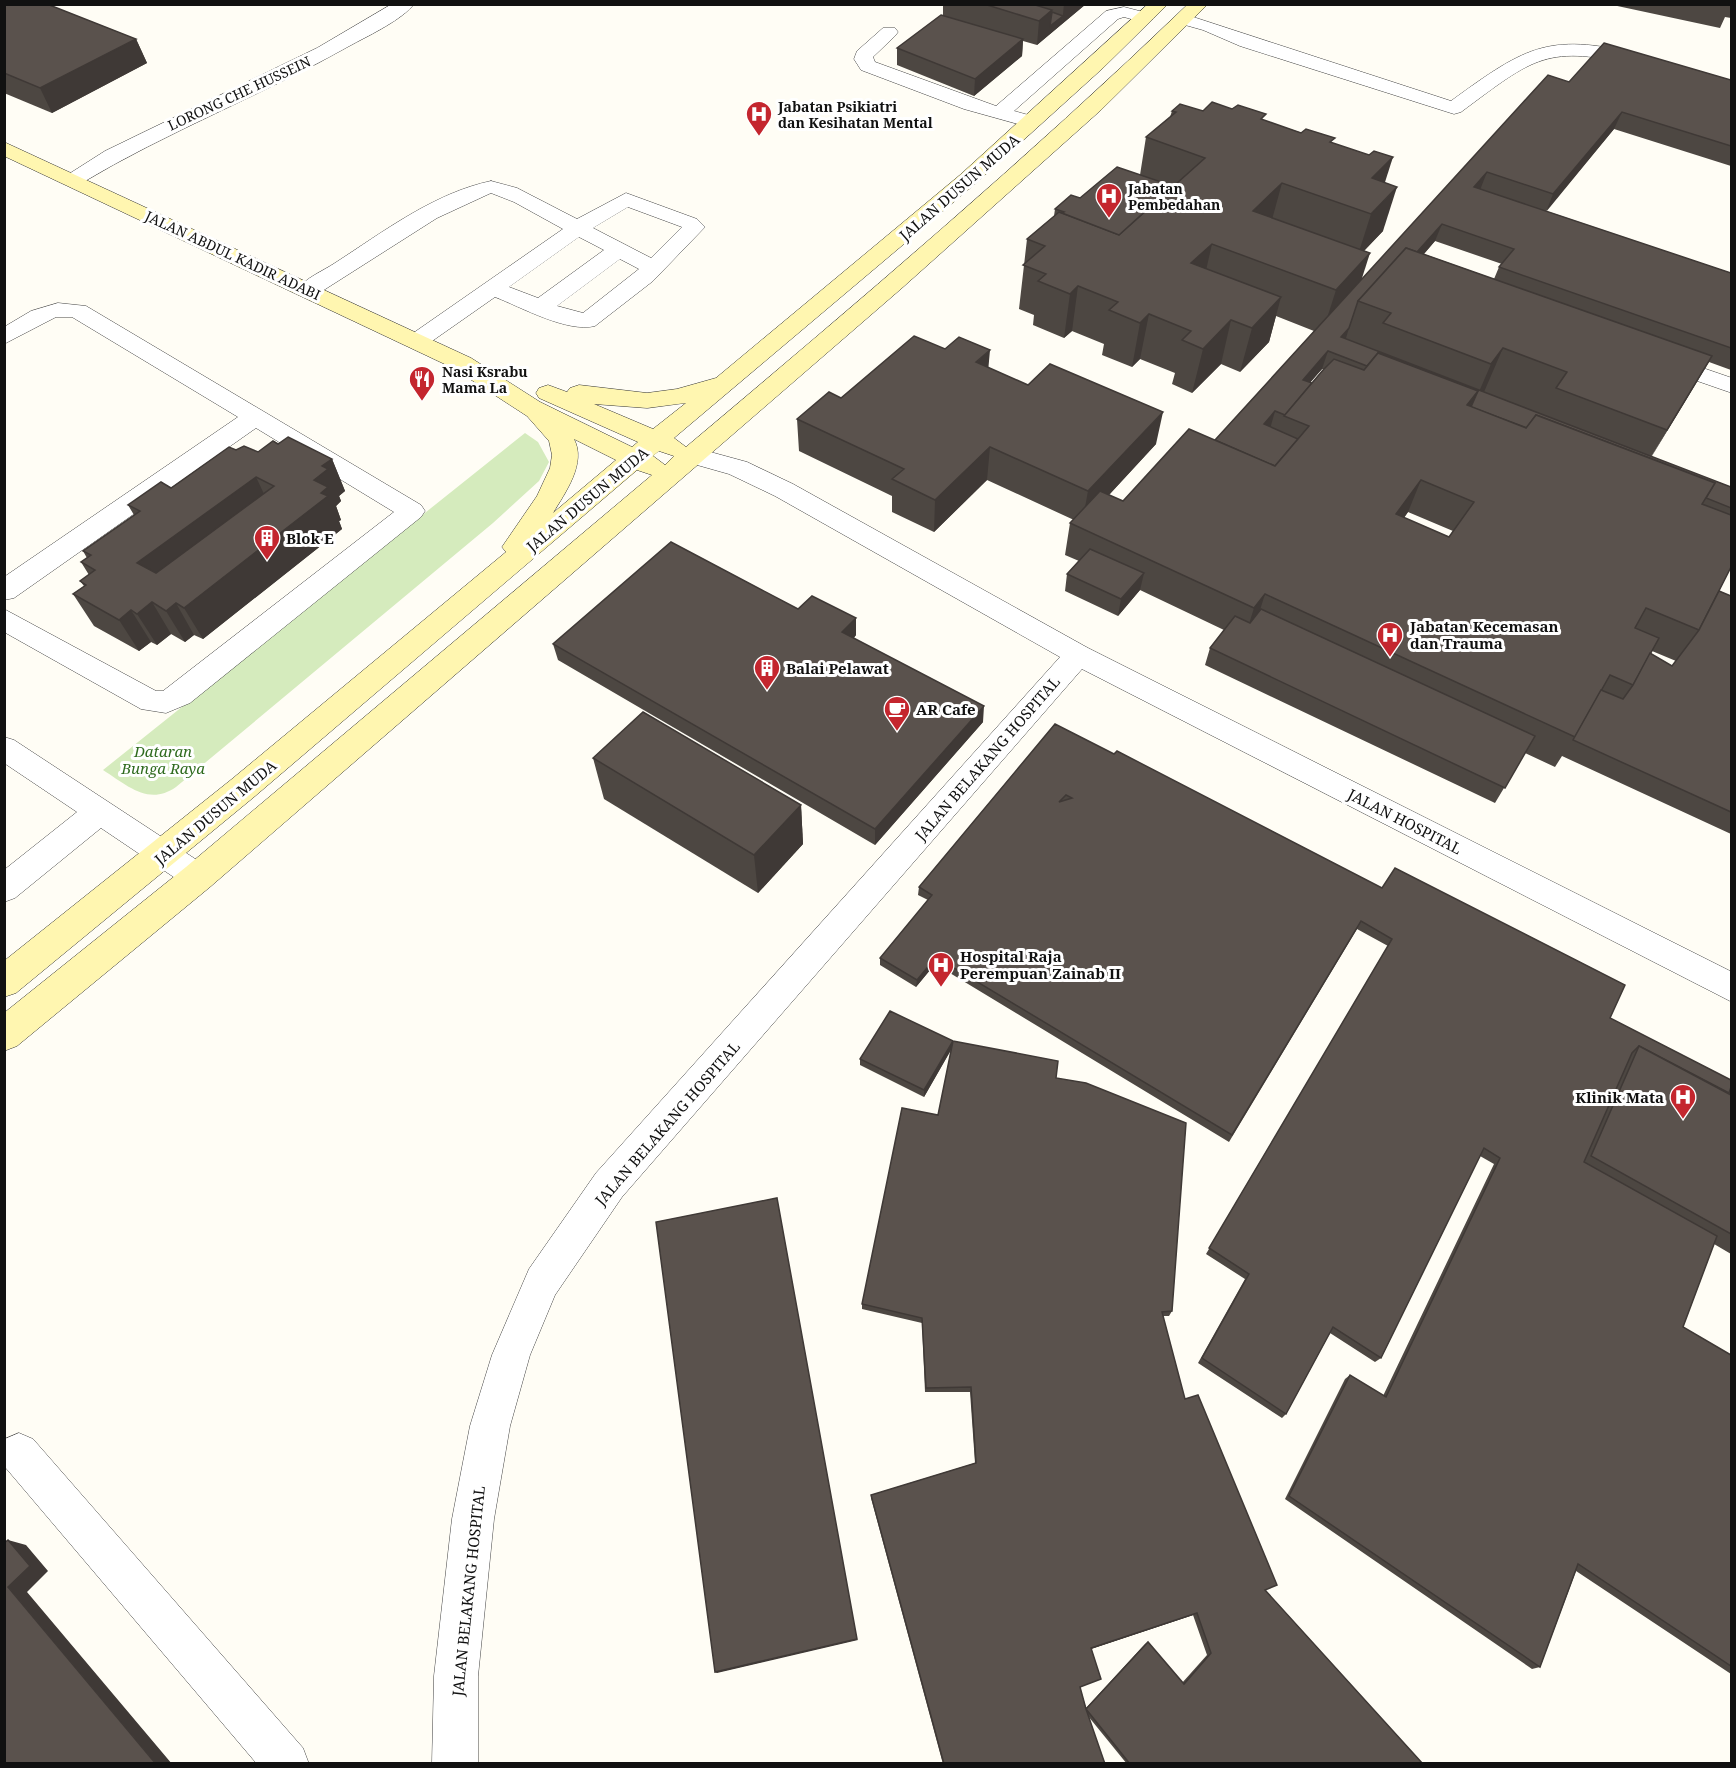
<svg xmlns="http://www.w3.org/2000/svg" width="1736" height="1768" font-family="'Noto Serif',serif">
<style>
.green{fill:#d5ebbd}
.lines{fill:none;stroke-linecap:round;stroke-linejoin:round}
.lane-casing{stroke:#444;stroke-width:1}
.street-casing{stroke:#444;stroke-width:1}
.secondary-casing{stroke:#333;stroke-width:1}
.lane{fill:#fff;fill-rule:evenodd}
.street{fill:#fff;fill-rule:evenodd}
.secondary{fill:#fff6b0;fill-rule:evenodd}
.wall{fill:#4d4742;fill-rule:evenodd}
.shaded-wall{fill:#3f3936}
.building{fill:#5a524d;stroke:#3f3936;stroke-width:1.5;fill-rule:evenodd}
.labels{text-anchor:middle;dominant-baseline:central;stroke-width:6;stroke-linejoin:round;paint-order:stroke}
.far-street-label{font-size:14px;fill:#111;stroke:#fff}
.far-poi-label{font-size:14px;font-weight:bold;fill:#111;stroke:#fff;text-anchor:start}
.street-label{font-size:15px;fill:#111;stroke:#fff}
.poi-label{font-size:15px;font-weight:bold;fill:#111;stroke:#fff;text-anchor:start}
.park-label{font-size:15px;font-style:italic;fill:#2f6b1f;stroke:#fff}
</style>
<rect width="100%" height="100%" fill="#fffdf5"/>
<path class="green" d="M525,433L538,442L549,462L539,481L493,523L176,787C149,806 128,786 103,770Z"/>
<g class="lines">
<g class="lane-casing">
<g id="lane">
<polygon points="1124,7 1151,14 1154,18 1145,23 1124,17 1118,19 1014,111 1039,118 1042,122 1032,128 964,109 861,70 854,59 857,51 883,28 895,28 898,32 895,36 873,57 875,62 996,106 1106,11"/>
<path d="M1184,14L1451,101C1529,44 1550,32 1647,56L1649,60L1640,66C1546,44 1535,57 1461,112L1454,114L1240,46L1203,30L1178,23L1175,19L1178,15Z"/>
<path d="M491,181L517,188L577,219L626,193L697,219L705,227L653,281L595,326C567,333 521,307 495,297L425,346H409L406,341L409,336L563,229L514,202L491,193L437,218L316,295H300L297,290C305,278 323,271 335,263C383,232 434,193 491,181ZM628,207L682,227L651,258L593,228ZM579,237L604,250L538,298L509,287ZM620,259L639,269L583,313L557,306Z"/>
<polygon points="58,303 86,306 421,505 425,511 421,517 190,703 166,713 141,709 4,632 4,609 156,691 163,691 394,512 256,428 14,598 4,600 4,577 238,417 72,317 56,317 4,344 4,327 31,311"/>
<polygon points="1662,354 1732,378 1732,393 1654,366 1650,361 1654,356"/>
<polygon points="692,447 747,462 793,484 1088,648 1732,972 1732,1002 1082,669 622,1197 555,1295 530,1355 510,1426 494,1519 478,1676 478,1764 432,1764 434,1676 452,1519 470,1426 492,1355 529,1269 596,1173 1060,657 775,496 729,474 683,461 680,455 683,449"/>
<polygon points="4,737 14,740 209,868 214,877 209,886 198,890 187,886 101,828 15,898 4,902 4,870 77,812 4,763"/>
<polygon points="19,1433 33,1439 303,1748 309,1764 257,1764 5,1467 5,1439"/>
</g>
</g>
<g class="street-casing">
<path id="street" d="M392,4H414C403,19 370,35 353,44C263,95 168,131 80,184H64L61,179L105,151L317,48Z"/>
</g>
<g class="secondary-casing">
<path id="secondary" d="M1148,4H1168L1103,68L975,184L674,438L686,447C857,303 1027,159 1188,4H1208L1101,110L902,288L210,887L17,1046L4,1051V1013L186,867L652,475L637,470L254,797L16,993L4,997V961L232,779L506,552L502,547L537,496L550,468L552,455L549,441L527,416L453,368L4,156V142L471,358L540,402L632,447L638,442L539,398L536,393L539,388L548,385L567,392L570,388L579,385L647,393L677,389L716,378L960,175ZM686,403L653,429L594,404L647,408ZM574,439L616,460L553,513C565,493 587,463 574,439ZM659,451L674,456L665,465L653,456Z"/>
</g>
<use href="#lane" class="lane"/>
<use href="#street" class="street"/>
<use href="#secondary" class="secondary"/>
</g>
<g class="wall">
<polygon points="4,4 136,39 147,63 52,113 4,93"/>
<polygon points="943,4 1086,4 1037,45 1023,41 1022,56 974,96 897,65 897,48 943,15"/>
<polygon points="1608,4 1731,4 1731,18 1725,17 1720,28"/>
<path d="M1731,80V166L1614,129L1546,211L1731,273V370L1709,362L1651,457L1731,487V567L1719,591L1731,596V834L1562,756L1555,767L1525,753L1495,803L1205,665L1210,648L1224,630L1140,590L1118,616L1065,591L1067,574L1079,561L1065,555L1070,523L1074,520L987,480L934,532L892,512V496L799,451L797,419L841,398L988,368L1156,444L1109,495L1123,501L1215,440L1314,331L1276,316L1269,342L1240,372L1221,364L1192,393L1172,384L1175,373L1140,359L1132,367L1102,355L1104,344L1072,331L1064,338L1033,325L1034,315L1019,309L1027,239L1054,216L1055,209L1140,175L1146,137L1170,117L1172,111H1203L1265,121L1333,143L1385,183L1383,231L1364,251L1361,280L1569,82ZM1435,241L1502,264L1499,267L1494,279L1424,254ZM1322,369H1324L1312,383L1310,382ZM1408,512L1453,531L1449,537L1404,518ZM1652,651L1676,661L1672,666L1650,653Z"/>
<polygon points="278,444 332,459 345,491 339,496 341,501 336,506 341,520 339,521 342,529 203,639 194,635 185,642 171,634 157,645 151,642 139,651 94,626 73,594 84,586 80,581 89,575 81,562 87,558 83,551 134,515 128,505 171,488 236,450 258,452"/>
<polygon points="798,609 856,618 856,635 854,638 983,722 875,845 558,660 553,644"/>
<polygon points="1055,724 1610,1018 1731,1080 1731,1254 1714,1244 1683,1327 1731,1355 1731,1674 1576,1571 1540,1667 1532,1669 1285,1499 1345,1379 1350,1375 1383,1396 1494,1164 1480,1156 1381,1358 1375,1362 1330,1333 1286,1414 1282,1418 1198,1363 1245,1279 1206,1254 1388,946 1357,929 1229,1142 935,964 916,987 880,965 880,958 928,900 918,895 919,887"/>
<polygon points="593,758 801,805 803,844 758,893 604,799"/>
<path d="M953,1041L1056,1078L1172,1311L1169,1316H1163L1185,1399L1265,1590L1423,1764H1127L1088,1716L1105,1764H943L871,1498V1495L975,1463L970,1392H925L922,1323L862,1309V1304L938,1115L951,1050L924,1097L860,1065V1059ZM1193,1615L1207,1655L1182,1683L1148,1642L1145,1644L1086,1708L1080,1687L1091,1649Z"/>
</g>
<g class="shaded-wall">
<polygon points="1064,4 1086,4 1062,24"/>
<polygon points="1052,10 1050,26 1063,16 1062,24 1037,45 1039,21"/>
<polygon points="136,39 147,63 52,113 40,88"/>
<polygon points="1023,39 1022,56 974,96 975,79"/>
<polygon points="1622,112 1614,129 1546,212 1553,194"/>
<polygon points="1393,157 1379,201 1372,178"/>
<polygon points="1487,172 1480,190 1474,187"/>
<polygon points="1282,183 1270,227 1253,211"/>
<polygon points="1397,187 1383,231 1357,258 1371,214"/>
<polygon points="1442,224 1435,241 1377,308 1370,305"/>
<polygon points="1212,244 1202,288 1191,263"/>
<polygon points="1370,253 1356,297 1322,334 1336,290"/>
<polygon points="1078,286 1072,331 1064,338 1070,294"/>
<polygon points="1281,297 1269,342 1240,372 1252,328"/>
<polygon points="1149,314 1140,359 1132,367 1140,323"/>
<polygon points="1231,320 1221,364 1192,393 1203,349"/>
<polygon points="1349,328 1344,345 1335,355 1341,337"/>
<polygon points="1503,348 1484,392 1472,408 1491,364"/>
<polygon points="990,350 987,383 976,362"/>
<polygon points="1328,351 1322,369 1298,397 1303,380"/>
<polygon points="1712,356 1686,400 1641,474 1667,430"/>
<polygon points="1478,391 1463,424 1467,405"/>
<polygon points="1275,411 1270,429 1264,424"/>
<polygon points="1163,412 1156,444 1082,524 1088,491"/>
<polygon points="990,447 987,480 934,532 935,500"/>
<polygon points="332,459 345,491 339,496 341,501 336,506 341,520 339,521 342,529 203,639 184,608 314,480 322,466"/>
<polygon points="256,477 271,509 156,595 137,563"/>
<polygon points="1421,480 1408,512 1382,547 1396,514"/>
<polygon points="1144,573 1140,590 1118,616 1121,599"/>
<polygon points="1265,594 1255,626 1244,640 1254,608"/>
<polygon points="152,602 171,634 157,645 137,614"/>
<polygon points="176,603 194,635 185,642 166,611"/>
<polygon points="131,610 151,642 139,651 119,620"/>
<polygon points="856,618 856,635 843,649 842,632"/>
<polygon points="984,706 983,722 875,845 875,829"/>
<polygon points="801,805 803,844 758,893 754,855"/>
<polygon points="936,957 935,964 916,987 917,980"/>
<polygon points="953,1041 952,1048 924,1097 924,1090"/>
<polygon points="8,1540 26,1545 48,1571 27,1592 172,1764 156,1764 8,1587"/>
<polygon points="1197,1613 1193,1615 1088,1650 1091,1648"/>
<polygon points="857,1639 858,1640 717,1673 715,1672"/>
</g>
<g class="building">
<polygon points="4,4 47,4 136,39 40,88 4,73"/>
<polygon points="984,4 1032,4 1052,10 1039,21"/>
<polygon points="1052,12 1063,16 1050,26"/>
<polygon points="941,15 1023,39 975,79 897,48"/>
<polygon points="1604,43 1731,80 1731,146 1622,112 1553,194 1487,172 1474,187 1731,273 1731,348 1499,267 1514,249 1442,224 1417,252 1406,248 1358,301 1349,328 1341,337 1731,487 1731,508 1706,498 1715,483 1536,415 1527,428 1471,407 1478,391 1378,353 1367,366 1328,351 1303,380 1312,383 1285,415 1275,411 1264,424 1298,439 1275,466 1215,440 1548,75 1569,82"/>
<polygon points="1212,102 1232,109 1238,105 1266,114 1261,119 1301,133 1306,129 1335,138 1330,142 1369,155 1374,151 1393,157 1372,178 1397,187 1371,214 1282,183 1253,211 1370,253 1336,290 1212,244 1191,263 1281,297 1252,328 1231,320 1203,349 1182,340 1191,331 1149,314 1140,323 1109,310 1118,302 1078,286 1070,294 1038,281 1046,274 1023,265 1045,246 1027,239 1059,212 1119,235 1205,158 1146,137 1176,112 1172,111 1180,104 1203,111"/>
<polygon points="1117,167 1173,186 1119,235 1062,213 1064,212 1055,209 1071,195 1080,198"/>
<polygon points="1406,248 1712,356 1667,430 1556,388 1567,372 1503,348 1491,364 1383,323 1391,313 1358,301"/>
<polygon points="914,336 945,349 959,337 990,350 976,362 1028,385 1050,364 1163,412 1088,491 990,447 935,500 892,479 904,469 797,419 829,392 841,398"/>
<path d="M1378,353L1478,391L1467,405L1526,428L1536,415L1715,483L1702,504L1731,515V567L1699,630L1646,608L1635,628L1659,638L1633,685L1610,675L1575,737L1265,594L1254,608L1070,523L1100,491L1123,501L1189,429L1275,466L1309,426L1284,416L1323,370L1334,359L1364,370ZM1421,480L1474,502L1449,537L1396,514Z"/>
<path d="M288,437L332,459L322,466L328,469L314,480L328,487L321,493L328,496L184,608L176,603L166,611L152,602L137,614L131,610L119,620L73,594L86,585L80,581L95,570L81,562L91,555L83,551L140,511L128,505L161,482L171,488L229,447L236,450L244,446L258,452L273,441L278,444ZM256,477L274,486L156,573L137,563Z"/>
<polygon points="671,542 798,609 812,596 856,618 842,632 984,706 875,829 553,644"/>
<polygon points="1090,549 1144,573 1121,599 1067,574"/>
<polygon points="1719,591 1731,596 1731,812 1573,740 1601,690 1623,699 1633,685 1650,653 1672,666 1699,630"/>
<polygon points="1261,609 1535,736 1505,788 1210,648 1235,616 1250,623"/>
<polygon points="643,712 801,805 754,855 593,758"/>
<path d="M1055,724L1114,754L1117,751L1382,888L1395,868L1625,985L1610,1018L1731,1080V1087L1729,1093L1639,1046L1632,1053L1584,1162L1717,1236L1683,1327L1731,1355V1666L1578,1564L1540,1667L1289,1496L1350,1375L1386,1397L1500,1158L1484,1148L1381,1358L1333,1327L1286,1414L1202,1358L1249,1274L1209,1248L1392,939L1361,921L1232,1135L936,957L917,980L880,958L932,895L919,887ZM1066,795L1072,798L1059,802Z"/>
<path d="M890,1011L953,1041L1058,1061L1056,1078L1086,1083L1186,1123L1172,1311L1162,1312L1185,1399L1198,1395L1277,1585L1265,1590L1423,1764H1130L1086,1709L1105,1764H944L871,1495L976,1463L971,1387L926,1388L922,1318L862,1304L902,1108L938,1115L953,1041L924,1090L860,1059ZM1197,1613L1211,1653L1184,1684L1148,1642L1086,1709L1080,1687L1101,1679L1091,1648Z"/>
<polygon points="1639,1046 1731,1095 1731,1234 1591,1156"/>
<polygon points="777,1198 857,1639 715,1672 656,1222"/>
<polygon points="8,1540 30,1566 8,1587 156,1764 4,1764 4,1543"/>
</g>
<defs>
<g id="hospital-pin" transform="scale(1.35)"><path d="M0 17L-7.5 6A9.5 9.5 0 1 1 7.5 6Z" fill="#c4262e" stroke="#fff"/><path d="M-5-5h3v3.5h4V-5h3V5h-3V1.5h-4V5h-3Z" fill="#fff"/></g>
<g id="restaurant-pin" transform="scale(1.35)"><path d="M0 17L-7.5 6A9.5 9.5 0 1 1 7.5 6Z" fill="#c4262e" stroke="#fff"/><path d="M-5-6h1v4h1v-4h1v4h1v-4h1v5L-1.5 .5V6h-2V.5L-5-1ZM5-6V6H3V1.5H1.5Q1.5-4 5-6Z" fill="#fff"/></g>
<g id="building-pin" transform="scale(1.35)"><path d="M0 17L-7.5 6A9.5 9.5 0 1 1 7.5 6Z" fill="#c4262e" stroke="#fff"/><path d="M-4-6H4V6H1V3H-1V6H-4ZM-2.5-4.3h1.7v1.8h-1.7ZM.8-4.3h1.7v1.8H.8ZM-2.5-1h1.7V.8h-1.7ZM.8-1h1.7V.8H.8Z" fill="#fff"/></g>
<g id="cafe-pin" transform="scale(1.35)"><path d="M0 17L-7.5 6A9.5 9.5 0 1 1 7.5 6Z" fill="#c4262e" stroke="#fff"/><path d="M-5.5-4.5H6V0H3Q3 3.5 0 3.5H-2.5Q-5.5 3.5-5.5 0ZM3-3.2v2h1.7v-2ZM-6 4.5H4V6H-6Z" fill="#fff"/></g>
</defs>
<g fill-rule="evenodd">
<use href="#hospital-pin" x="759" y="114"/>
<use href="#hospital-pin" x="1109" y="196"/>
<use href="#restaurant-pin" x="422" y="379"/>
<use href="#building-pin" x="267" y="538"/>
<use href="#hospital-pin" x="1390" y="635"/>
<use href="#building-pin" x="767" y="668"/>
<use href="#cafe-pin" x="897" y="709"/>
<use href="#hospital-pin" x="941" y="965"/>
<use href="#hospital-pin" x="1683" y="1097"/>
</g>
<g class="labels">
<g class="far-street-label">
<text transform="translate(239 93) rotate(-25)">LORONG CHE HUSSEIN</text>
<text transform="translate(233 255) rotate(25)">JALAN ABDUL KADIR ADABI</text>
</g>
<g class="far-poi-label">
<text x="778" y="106">Jabatan Psikiatri<tspan x="778" dy="16">dan Kesihatan Mental</tspan></text>
<text x="1128" y="188">Jabatan<tspan x="1128" dy="16">Pembedahan</tspan></text>
<text x="442" y="371">Nasi Ksrabu<tspan x="442" dy="16">Mama La</tspan></text>
</g>
<g class="street-label">
<text transform="translate(959 187) rotate(-41)">JALAN DUSUN MUDA</text>
<text transform="translate(587 499) rotate(-40)">JALAN DUSUN MUDA</text>
<text transform="translate(987 758) rotate(-49)">JALAN BELAKANG HOSPITAL</text>
<text transform="translate(215 812) rotate(-40)">JALAN DUSUN MUDA</text>
<text transform="translate(1405 821) rotate(27)">JALAN HOSPITAL</text>
<text transform="translate(667 1123) rotate(-49)">JALAN BELAKANG HOSPITAL</text>
<text transform="translate(468 1591) rotate(-84)">JALAN BELAKANG HOSPITAL</text>
</g>
<g class="poi-label">
<text x="286" y="538">Blok E</text>
<text x="1410" y="626">Jabatan Kecemasan<tspan x="1410" dy="17">dan Trauma</tspan></text>
<text x="786" y="668">Balai Pelawat</text>
<text x="916" y="709">AR Cafe</text>
<text x="960" y="956">Hospital Raja<tspan x="960" dy="17">Perempuan Zainab II</tspan></text>
<text x="1664" y="1097" text-anchor="end">Klinik Mata</text>
</g>
<g class="park-label">
<text x="163" y="751">Dataran<tspan x="163" dy="17">Bunga Raya</tspan></text>
</g>
</g>
<rect width="1736" height="1768" fill="none" stroke="#111111" stroke-width="12"/>
</svg>
